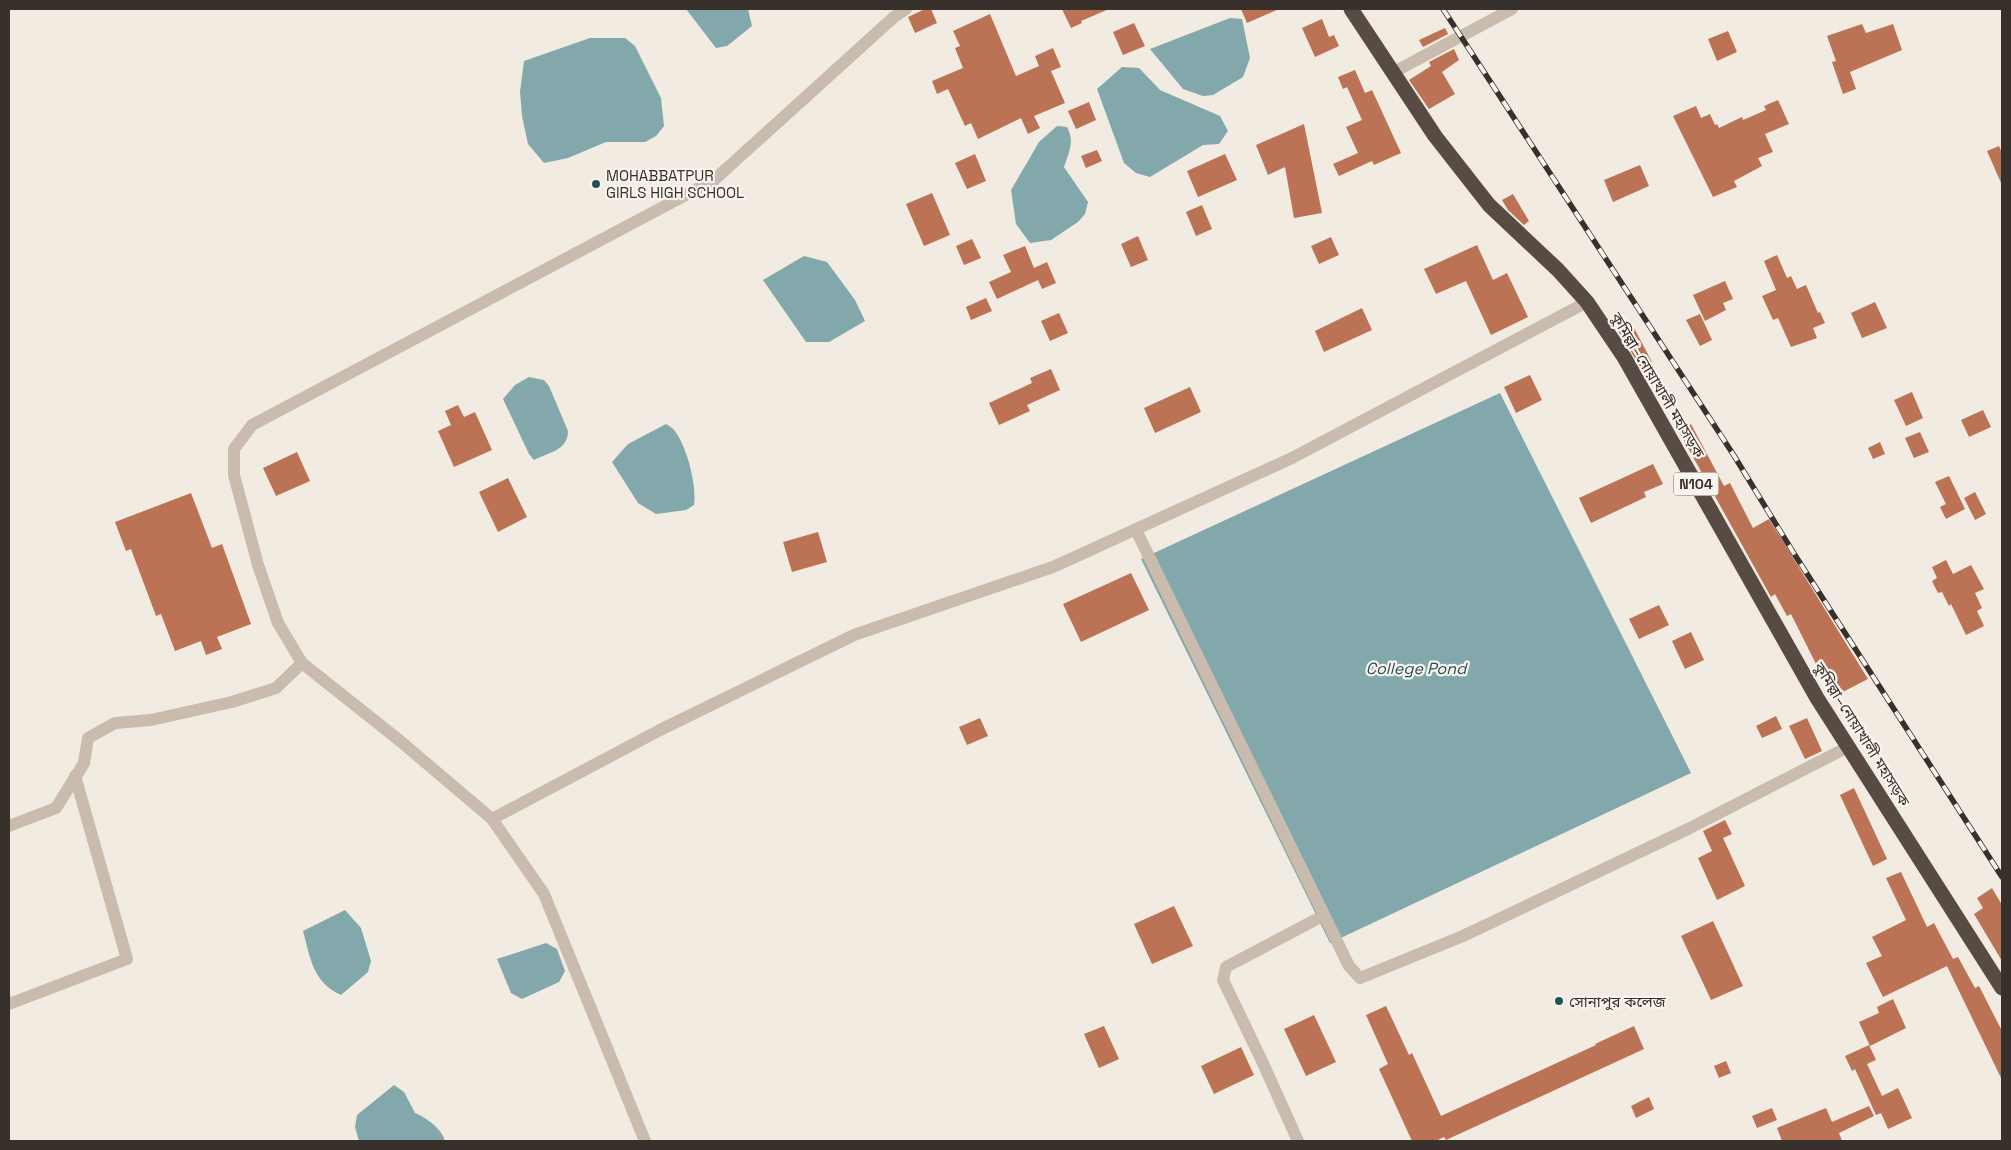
<svg xmlns="http://www.w3.org/2000/svg" width="2011" height="1150" font-family="'Space Grotesk','Noto Sans Bengali',sans-serif">
<style>
.water{fill:#82a8ac}
.building{fill:#bc7355}
.lines{fill:none;stroke-linecap:round;stroke-linejoin:round}
.minor{stroke:#c9bbae;stroke-width:12}
.highway{stroke:#584b43;stroke-width:15}
.rail-casing{stroke:#38302b;stroke-width:5.5}
.rail{stroke:#f9f4ed;stroke-width:4;stroke-dasharray:11;stroke-linecap:butt}
.poi-dot{fill:#245156;stroke:#f9f4ed;stroke-width:2}
.labels{text-anchor:middle;dominant-baseline:central;stroke-width:4.5;stroke-linejoin:round;paint-order:stroke}
.shield{fill:#f9f4ed;stroke:#726b65;stroke-width:1}
.shield-label{font-size:14px;font-weight:bold;fill:#38302b}
.poi-label{font-size:15px;fill:#38302b;stroke:#f9f4ed;text-anchor:start}
.street-label{font-size:15px;fill:#38302b;stroke:#f9f4ed}
.water-label{font-size:16px;font-style:italic;fill:#245156;stroke:#f9f4ed}
</style>
<rect width="100%" height="100%" fill="#f1ebe1"/>
<g class="water">
<polygon points="686,9 748,9 752,26 727,46 716,48"/>
<polygon points="1230,18 1242,19 1250,58 1243,77 1213,95 1203,96 1183,89 1150,49"/>
<polygon points="590,38 625,38 635,46 661,98 664,126 656,136 645,142 606,142 568,158 544,163 528,144 522,116 520,92 524,61"/>
<polygon points="1122,67 1139,68 1160,90 1220,116 1228,131 1219,144 1203,145 1150,177 1136,173 1124,163 1097,89"/>
<path d="M1057,126L1067,127C1075,141 1069,152 1064,167L1088,202L1085,214L1078,222L1051,240L1030,243L1016,224L1011,190L1039,142Z"/>
<polygon points="804,256 827,262 855,300 865,321 829,342 806,342 763,280"/>
<path d="M529,377L544,380L549,386L568,431C568,450 550,452 534,460L529,454L503,399L515,385Z"/>
<polygon points="1500,393 1691,773 1330,943 1141,559"/>
<path d="M666,424C669,426 673,428 675,431C687,448 697,485 694,505L686,510L656,514L638,503L612,462L628,444Z"/>
<path d="M345,910L361,928L371,961L368,972L341,995C313,983 310,957 303,931Z"/>
<polygon points="546,943 557,949 565,971 559,982 522,999 511,993 497,959"/>
<path d="M394,1085L404,1092L415,1113C427,1118 441,1128 445,1141H359L355,1127L357,1115Z"/>
</g>
<g class="building">
<polygon points="925,9 931,9 937,23 915,33 908,17"/>
<polygon points="1062,9 1109,9 1081,21 1082,23 1071,28"/>
<polygon points="1241,9 1279,9 1247,23"/>
<polygon points="990,14 1016,76 1039,66 1035,56 1053,48 1061,67 1051,71 1065,103 1034,116 1040,128 1028,134 1021,118 978,139 971,123 965,126 948,89 937,94 932,81 963,68 955,48 960,46 953,31"/>
<polygon points="1322,19 1329,37 1334,35 1339,46 1315,57 1302,28"/>
<polygon points="1134,23 1145,46 1123,55 1113,32"/>
<polygon points="1862,24 1866,33 1893,24 1902,50 1850,72 1856,89 1843,94 1832,62 1836,61 1827,36"/>
<polygon points="1445,28 1448,34 1423,47 1419,40"/>
<polygon points="1728,31 1737,52 1717,61 1708,39"/>
<polygon points="1454,49 1459,60 1442,72 1455,94 1429,109 1409,80 1431,66 1429,62"/>
<polygon points="1355,70 1365,93 1372,90 1401,153 1374,165 1372,161 1339,176 1333,164 1358,153 1346,127 1362,120 1347,87 1343,89 1338,77"/>
<polygon points="1778,100 1789,124 1765,134 1773,152 1758,158 1762,166 1734,181 1737,187 1713,197 1673,116 1696,106 1701,118 1710,114 1715,125 1717,124 1719,128 1742,117 1743,120 1766,110 1764,106"/>
<polygon points="1089,102 1096,120 1076,129 1068,111"/>
<polygon points="1304,124 1322,213 1294,218 1285,167 1268,175 1256,145"/>
<polygon points="1999,146 2002,153 2002,185 1987,151"/>
<polygon points="1097,150 1102,161 1086,168 1081,156"/>
<polygon points="975,154 986,181 967,189 955,163"/>
<polygon points="1225,154 1237,180 1198,197 1187,171"/>
<polygon points="1640,165 1649,186 1613,202 1604,180"/>
<polygon points="932,193 950,235 924,246 906,204"/>
<polygon points="1513,194 1529,221 1524,225 1508,210 1502,200"/>
<polygon points="1202,205 1212,229 1196,236 1186,212"/>
<polygon points="1138,236 1148,260 1131,267 1121,244"/>
<polygon points="1331,237 1339,255 1319,264 1311,246"/>
<polygon points="972,239 981,258 964,265 956,246"/>
<polygon points="1477,245 1493,280 1507,273 1528,317 1491,335 1466,281 1436,294 1424,269"/>
<polygon points="1025,246 1034,268 1047,262 1056,283 1042,289 1038,280 997,299 989,282 1011,272 1003,255"/>
<polygon points="1777,255 1787,278 1791,276 1797,289 1806,285 1818,313 1820,312 1825,323 1813,328 1817,338 1791,347 1778,318 1773,320 1762,296 1776,290 1764,261"/>
<polygon points="1725,281 1733,299 1723,303 1726,310 1705,321 1693,295"/>
<polygon points="986,298 992,311 971,320 966,307"/>
<polygon points="1875,302 1887,328 1862,338 1851,313"/>
<polygon points="1362,308 1372,330 1324,352 1315,331"/>
<polygon points="1059,313 1068,333 1050,341 1041,321"/>
<polygon points="1700,314 1712,340 1700,346 1686,320"/>
<polygon points="1632,324 1652,362 1641,368 1618,331"/>
<polygon points="1051,369 1060,390 1027,405 1030,411 999,425 989,403 1032,383 1030,378"/>
<polygon points="1530,375 1542,400 1516,413 1504,387"/>
<polygon points="1190,387 1201,412 1155,433 1144,408"/>
<polygon points="1912,392 1923,418 1906,426 1894,400"/>
<polygon points="458,405 464,417 475,412 492,450 454,467 438,431 451,425 445,411"/>
<polygon points="1983,410 1991,427 1969,437 1961,420"/>
<polygon points="1691,424 1724,486 1730,483 1753,528 1769,519 1868,679 1835,696 1821,669 1819,670 1791,614 1787,616 1775,594 1771,597 1678,430"/>
<polygon points="1920,432 1929,452 1914,458 1905,438"/>
<polygon points="1880,442 1885,454 1873,459 1868,448"/>
<polygon points="297,452 310,481 276,496 263,468"/>
<polygon points="1653,464 1663,484 1644,492 1646,497 1591,523 1579,498"/>
<polygon points="1949,476 1965,509 1946,519 1940,507 1946,504 1935,482"/>
<polygon points="508,478 527,517 498,532 479,492"/>
<polygon points="1975,492 1986,514 1975,520 1964,498"/>
<polygon points="191,493 212,548 222,544 251,624 217,637 222,649 206,655 201,641 175,651 161,614 156,616 131,549 126,551 115,522"/>
<polygon points="818,532 827,562 792,572 783,542"/>
<polygon points="1946,560 1953,574 1971,565 1984,589 1975,593 1982,608 1977,611 1984,626 1966,635 1951,604 1949,606 1942,592 1938,593 1932,581 1937,578 1932,567"/>
<polygon points="1131,573 1149,610 1081,642 1063,604"/>
<polygon points="1659,605 1669,625 1639,639 1629,619"/>
<polygon points="1691,632 1704,660 1685,669 1672,641"/>
<polygon points="1776,716 1782,729 1762,738 1756,726"/>
<polygon points="980,718 988,736 967,745 959,727"/>
<polygon points="1807,718 1822,751 1805,759 1789,726"/>
<polygon points="1854,788 1887,859 1873,866 1840,795"/>
<polygon points="1725,820 1732,834 1723,838 1745,886 1717,900 1698,858 1712,851 1703,831"/>
<polygon points="1901,872 1927,927 1934,923 1953,959 1958,957 1975,988 1979,986 2002,1031 2002,1080 1947,966 1883,997 1866,963 1882,956 1872,937 1906,920 1886,878"/>
<polygon points="1992,888 2002,905 2002,961 1974,914 1983,908 1977,898"/>
<polygon points="1174,906 1193,946 1152,964 1134,924"/>
<polygon points="1713,921 1743,986 1711,1000 1681,936"/>
<polygon points="1893,999 1906,1028 1870,1046 1859,1022 1879,1013 1877,1007"/>
<polygon points="1386,1006 1409,1055 1412,1053 1441,1116 1596,1045 1595,1044 1634,1026 1644,1049 1446,1140 1444,1137 1436,1141 1412,1141 1379,1069 1388,1064 1366,1015"/>
<polygon points="1314,1015 1336,1062 1306,1076 1284,1029"/>
<polygon points="1104,1026 1119,1059 1099,1068 1084,1034"/>
<polygon points="1869,1045 1876,1060 1867,1064 1882,1096 1898,1088 1912,1118 1888,1129 1881,1113 1876,1115 1855,1069 1852,1071 1845,1056"/>
<polygon points="1241,1047 1254,1075 1214,1094 1201,1066"/>
<polygon points="1726,1061 1731,1073 1719,1078 1714,1066"/>
<polygon points="1649,1097 1654,1109 1636,1118 1631,1106"/>
<polygon points="1869,1106 1874,1116 1839,1133 1842,1141 1782,1141 1777,1128 1826,1108 1832,1122"/>
<polygon points="1772,1108 1777,1120 1757,1128 1752,1116"/>
</g>
<g class="lines">
<g class="minor">
<polyline points="1392,73 1512,9"/>
<polyline points="1136,530 1349,966 1360,978 1463,936 1688,829 1848,747"/>
<polyline points="492,819 660,730 854,635 1053,567 1292,458 1587,302"/>
<polyline points="9,826 56,808 84,763 88,738 115,723 151,720 232,702 276,688 302,663"/>
<polyline points="9,1004 127,959 75,776"/>
<polyline points="645,1141 544,894 492,819 399,740 302,663 278,623 258,565 234,475 234,449 252,425 714,180 894,17 906,9"/>
<polyline points="1298,1141 1262,1061 1223,980 1226,967 1315,920"/>
</g>
<polyline class="highway" points="1351,9 1435,136 1489,205 1558,270 1587,302 1624,357 1817,698 2002,988"/>
<g class="rail-casing">
<polyline id="rail" points="1443,9 1733,454 1793,552 2002,877"/>
</g>
<use href="#rail" class="rail"/>
</g>
<g class="poi-dot">
<circle cx="596" cy="184" r="5"/>
<circle cx="1559" cy="1001" r="5"/>
</g>
<g class="labels">
<rect class="shield" x="1673.5" y="472.5" width="45" height="23" rx="4"/>
<g class="shield-label">
<text x="1696" y="484">N104</text>
</g>
<g class="poi-label">
<text x="606" y="175">MOHABBATPUR<tspan x="606" dy="17">GIRLS HIGH SCHOOL</tspan></text>
<text x="1569" y="1001">সোনাপুর কলেজ</text>
</g>
<g class="street-label">
<text transform="translate(1658 385) rotate(59)">কুমিল্লা–নোয়াখালী মহাসড়ক</text>
<text transform="translate(1862 734) rotate(58)">কুমিল্লা–নোয়াখালী মহাসড়ক</text>
</g>
<g class="water-label">
<text x="1416" y="668">College Pond</text>
</g>
</g>
<rect width="2011" height="1150" fill="none" stroke="#38302b" stroke-width="20"/>
</svg>
